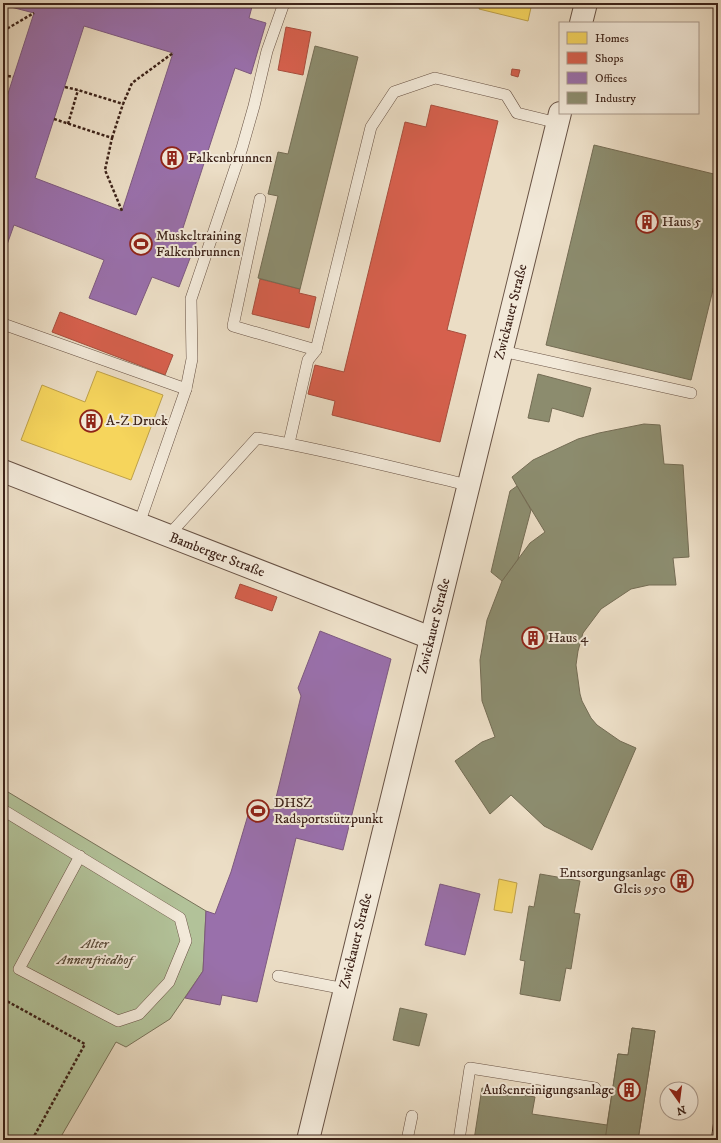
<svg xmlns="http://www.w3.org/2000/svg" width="721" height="1143" font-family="'IM FELL DW Pica',serif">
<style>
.green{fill:#b2c299;stroke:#787259}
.homes{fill:#f6d55c;stroke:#bea048}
.shops{fill:#d6604d;stroke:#a84e3d}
.offices{fill:#9970ab;stroke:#7d597f;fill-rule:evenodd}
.industry{fill:#8c8c6e;stroke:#746c54}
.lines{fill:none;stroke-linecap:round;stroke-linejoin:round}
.lane-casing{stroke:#685244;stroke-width:12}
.street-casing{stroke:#685244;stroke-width:24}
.path{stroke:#3d2319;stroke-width:2.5;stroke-dasharray:3 2;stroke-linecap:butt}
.lane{stroke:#f2e9d9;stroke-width:11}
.street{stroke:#f2e9d9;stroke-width:22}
.rail-casing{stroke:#3d2319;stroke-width:4.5}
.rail{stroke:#f2e9d9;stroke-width:3;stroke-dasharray:9;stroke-linecap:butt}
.labels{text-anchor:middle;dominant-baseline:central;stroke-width:4;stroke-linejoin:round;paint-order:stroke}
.poi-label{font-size:14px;fill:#3d2319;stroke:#f2e9d9;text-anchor:start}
.street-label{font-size:14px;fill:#3d2319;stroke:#f2e9d9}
.park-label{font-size:14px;font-style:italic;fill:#5a4b39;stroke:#f2e9d9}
</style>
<rect width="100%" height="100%" fill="#ebddc5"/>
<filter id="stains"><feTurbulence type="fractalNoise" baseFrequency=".005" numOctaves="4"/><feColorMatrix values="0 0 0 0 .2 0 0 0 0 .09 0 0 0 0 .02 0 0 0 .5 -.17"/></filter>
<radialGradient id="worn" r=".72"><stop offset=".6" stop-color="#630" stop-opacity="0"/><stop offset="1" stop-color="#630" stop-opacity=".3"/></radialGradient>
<polygon class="green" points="3,789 206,911 203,971 170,1019 126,1047 116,1042 59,1140 3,1140"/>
<g class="homes">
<polygon points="481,3 532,3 528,21 479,9"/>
<polygon points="97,371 163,395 131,480 21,440 42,385 85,402"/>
<polygon points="499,879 517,883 512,913 494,910"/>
</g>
<g class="shops">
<polygon points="286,27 311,32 303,75 278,70"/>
<polygon points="512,69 520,70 518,77 511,75"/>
<polygon points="431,105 498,121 447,330 466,335 440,442 332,415 335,401 308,394 315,365 344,372 405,122 426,127"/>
<polygon points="260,279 300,289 299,293 316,297 309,328 252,314"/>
<polygon points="60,312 173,355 165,375 52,332"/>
<polygon points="240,584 277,597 272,611 235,598"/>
</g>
<g class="offices">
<path d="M3,3H253L249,18L266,23L251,74L235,68L181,234L197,240L179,287L152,277L136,315L89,298L104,260L14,225L3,256V109L34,13L3,5ZM84,26L173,53L122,211L35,178Z"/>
<polygon points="320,631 391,659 343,850 296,838 257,1002 222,995 220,1005 185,998 203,971 206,911 215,914 231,872 251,805 273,810 301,696 298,688"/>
<polygon points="440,884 480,894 465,955 425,945"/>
</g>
<g class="industry">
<polygon points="315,46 358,57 300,289 258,278 278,196 268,194 278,152 288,154"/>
<polygon points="594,145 718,175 718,269 691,380 546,345"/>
<polygon points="538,374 591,388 583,417 552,408 549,422 528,418"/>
<polygon points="644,424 660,425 664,464 683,465 689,557 673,558 676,585 649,585 631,589 601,609 583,633 578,651 576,665 580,694 582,701 591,718 597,725 620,741 636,748 592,850 544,826 511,795 490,814 455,761 482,742 495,737 482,701 480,660 487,620 502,581 530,543 545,532 517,486 512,477 533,460 578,439 599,433"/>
<polygon points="517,486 531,510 518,559 502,581 491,572 510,491"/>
<polygon points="540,874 580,881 574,913 580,914 571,969 566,968 560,1001 520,994 525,961 520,960 529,906 534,907"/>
<polygon points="680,875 685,875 684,887 678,886"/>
<polygon points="400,1008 427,1014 419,1046 393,1040"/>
<polygon points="632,1028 655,1031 638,1140 474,1140 482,1088 535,1097 532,1114 607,1125 618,1054 628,1055"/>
<polygon points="632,1028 655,1031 638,1140 605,1140 618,1054 628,1055"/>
</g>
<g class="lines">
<g class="lane-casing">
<g id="lane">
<polyline points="260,199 233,326 316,350"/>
<polyline points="3,324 186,389"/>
<polyline points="502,351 691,393"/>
<polyline points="289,443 308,360 316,350 371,127 394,92 435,78 506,95 517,113 558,123"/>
<polyline points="139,524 186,389 192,359 191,299 242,148 254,106 267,51 284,3"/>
<path d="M168,536L257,438C328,450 398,469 468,485"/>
<polyline points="3,810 180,918 186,941 169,982 139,1014 118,1021 19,969 80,856"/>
<polyline points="278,976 345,989"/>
<polyline points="407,1140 412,1116"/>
<polyline points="459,1140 470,1068 595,1088"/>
</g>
</g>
<g class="street-casing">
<g id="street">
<polyline points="581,23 586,3"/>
<polyline points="3,471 431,638"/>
<polyline points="308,1140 560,113"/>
</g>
</g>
<g class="path">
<polyline points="3,31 34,13"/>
<polyline points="3,75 13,77"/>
<polyline points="65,87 78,90 123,104 132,83 173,53"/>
<polyline points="3,99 6,100"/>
<polyline points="54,119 112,138 105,170 122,211"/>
<polyline points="68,124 78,90"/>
<polyline points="112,138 123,104"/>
<polyline points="3,999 85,1044 32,1140"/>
</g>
<use href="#lane" class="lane"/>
<use href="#street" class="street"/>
<g class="rail-casing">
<polyline id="rail" points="713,1140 718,1104"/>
</g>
<use href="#rail" class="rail"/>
</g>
<defs>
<g id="building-ring" transform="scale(1.15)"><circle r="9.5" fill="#f2e9d9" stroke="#8f2418" stroke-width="1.5"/><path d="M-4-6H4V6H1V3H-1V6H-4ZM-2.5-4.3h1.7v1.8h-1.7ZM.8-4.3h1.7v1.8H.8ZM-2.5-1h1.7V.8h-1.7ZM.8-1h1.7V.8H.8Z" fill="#8f2418"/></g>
<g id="stadium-ring" transform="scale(1.15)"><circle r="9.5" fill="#f2e9d9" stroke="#8f2418" stroke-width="1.5"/><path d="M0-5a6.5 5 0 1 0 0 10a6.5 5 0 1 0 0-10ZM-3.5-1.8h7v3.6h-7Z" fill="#8f2418"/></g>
</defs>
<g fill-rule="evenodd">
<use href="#building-ring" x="172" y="158"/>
<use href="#building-ring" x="647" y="222"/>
<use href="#stadium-ring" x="141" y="244"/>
<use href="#building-ring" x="91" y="421"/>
<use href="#building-ring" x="533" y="638"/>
<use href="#stadium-ring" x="258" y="811"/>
<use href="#building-ring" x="682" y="881"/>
<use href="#building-ring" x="629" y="1090"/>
</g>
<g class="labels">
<g class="poi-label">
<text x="188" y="158">Falkenbrunnen</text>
<text x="662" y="222">Haus 5</text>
<text x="156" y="236">Muskeltraining<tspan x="156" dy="16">Falkenbrunnen</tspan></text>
<text x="106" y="421">A-Z Druck</text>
<text x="548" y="638">Haus 4</text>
<text x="274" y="803">DHSZ<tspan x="274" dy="16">Radsportstützpunkt</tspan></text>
<text x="666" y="873" text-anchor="end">Entsorgungsanlage<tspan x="666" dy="16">Gleis 950</tspan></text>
<text x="614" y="1090" text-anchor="end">Außenreinigungsanlage</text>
</g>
<g class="street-label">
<text transform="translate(511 312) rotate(-76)">Zwickauer Straße</text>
<text transform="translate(217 555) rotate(21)">Bamberger Straße</text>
<text transform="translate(434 626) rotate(-76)">Zwickauer Straße</text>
<text transform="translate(356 941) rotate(-76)">Zwickauer Straße</text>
</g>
<g class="park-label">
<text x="95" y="944">Alter<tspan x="95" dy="16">Annenfriedhof</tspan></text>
</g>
</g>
<rect width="721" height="1143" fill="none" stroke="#ebddc5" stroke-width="16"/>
<rect x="4" y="4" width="713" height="1135" fill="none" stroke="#3d2319" stroke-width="2"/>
<rect x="8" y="8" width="705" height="1127" fill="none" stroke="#3d2319"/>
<rect x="559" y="22" width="140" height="92" fill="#f2e9d9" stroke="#aa9a8c"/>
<rect x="567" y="32" width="20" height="12" fill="#f6d55c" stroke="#aa9a8c"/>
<text x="595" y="42" font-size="12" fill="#3d2319">Homes</text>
<rect x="567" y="52" width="20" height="12" fill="#d6604d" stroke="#aa9a8c"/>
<text x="595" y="62" font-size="12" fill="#3d2319">Shops</text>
<rect x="567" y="72" width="20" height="12" fill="#9970ab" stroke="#aa9a8c"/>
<text x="595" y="82" font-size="12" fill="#3d2319">Offices</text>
<rect x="567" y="92" width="20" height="12" fill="#8c8c6e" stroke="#aa9a8c"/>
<text x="595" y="102" font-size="12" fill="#3d2319">Industry</text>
<g transform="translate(679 1101) rotate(166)"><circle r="19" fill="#f2e9d9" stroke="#aa9a8c"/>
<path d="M0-3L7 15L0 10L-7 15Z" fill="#8f2418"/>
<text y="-6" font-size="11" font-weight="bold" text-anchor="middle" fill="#3d2319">N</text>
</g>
<rect width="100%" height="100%" filter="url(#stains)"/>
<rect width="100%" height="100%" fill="url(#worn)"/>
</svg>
